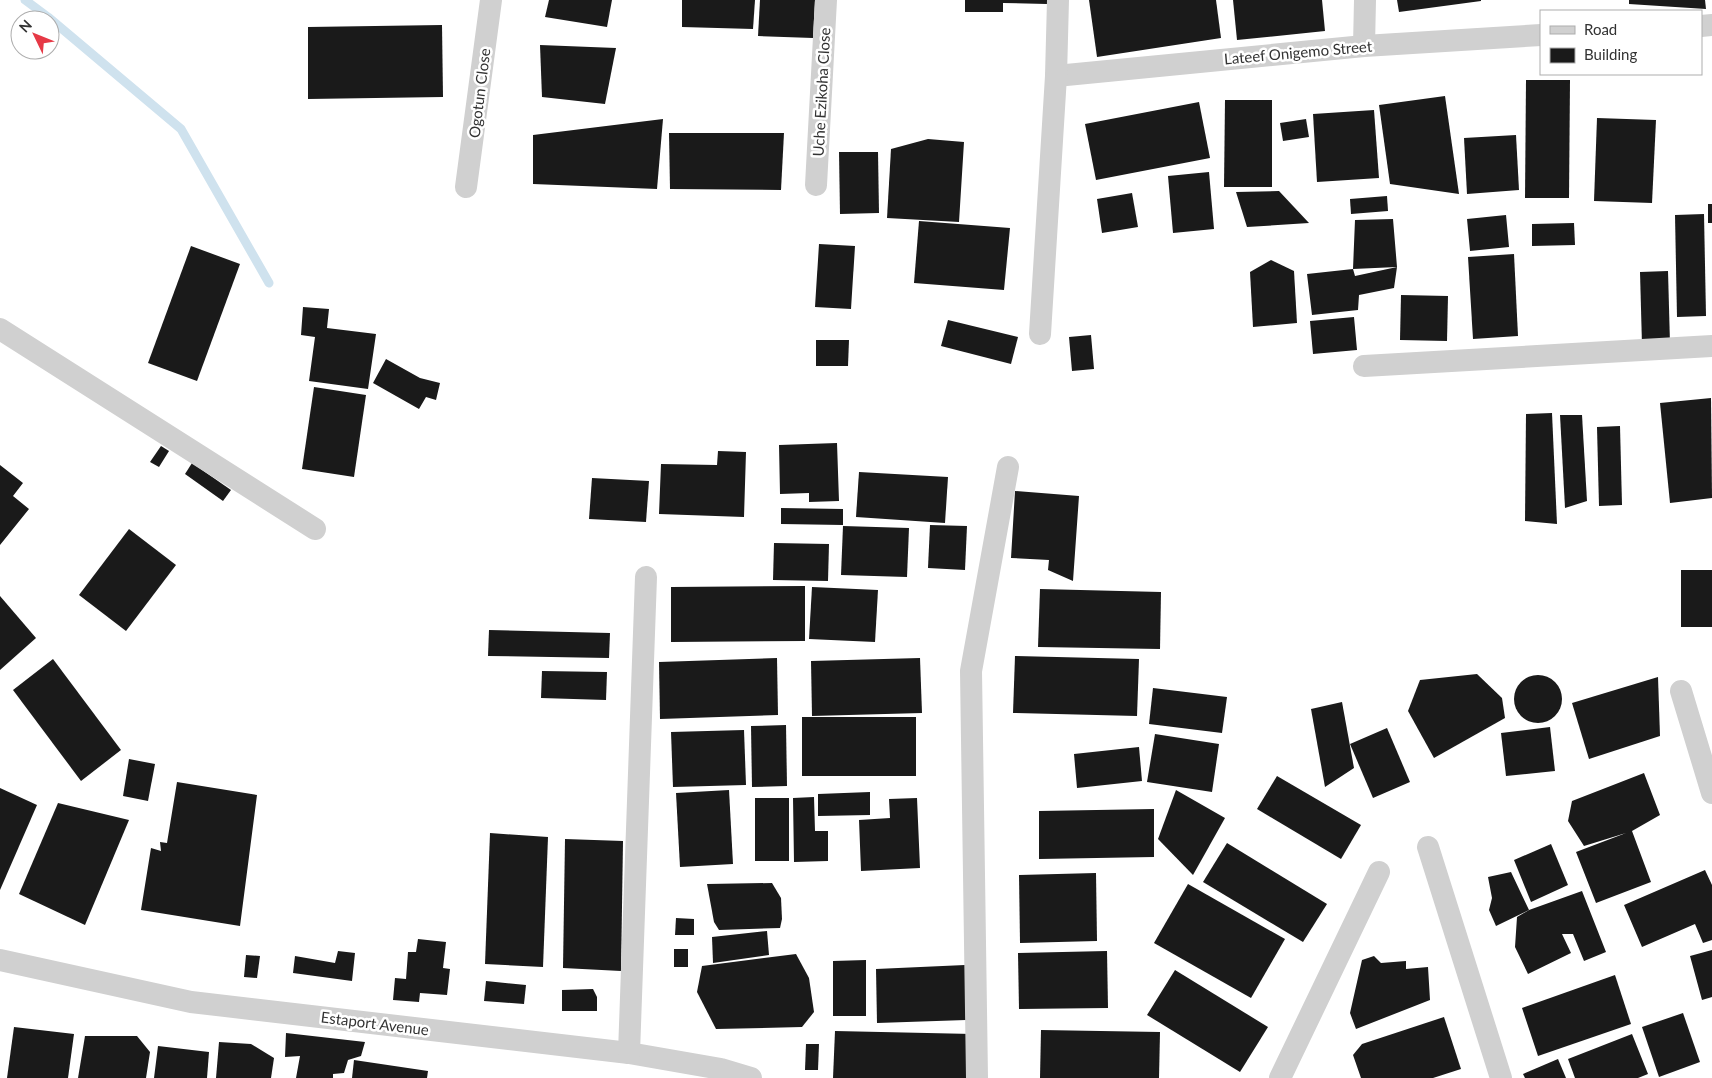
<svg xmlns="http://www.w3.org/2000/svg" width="1712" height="1078" font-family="Lato,sans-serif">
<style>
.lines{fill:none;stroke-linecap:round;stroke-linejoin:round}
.stream{stroke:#cfe2ee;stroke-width:9}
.building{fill:#1a1a1a}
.minor{stroke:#d0d0d0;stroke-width:22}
.labels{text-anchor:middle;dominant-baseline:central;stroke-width:5;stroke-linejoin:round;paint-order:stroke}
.street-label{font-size:15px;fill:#333;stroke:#fff}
</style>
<rect width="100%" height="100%" fill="#fff"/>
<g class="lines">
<polyline class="stream" points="25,0 48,17 181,129 269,283"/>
</g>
<g class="building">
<polygon points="549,0 612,0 607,27 545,17"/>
<polygon points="682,0 755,0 753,29 682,27"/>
<polygon points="760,0 815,0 813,38 758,36"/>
<polygon points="965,0 1047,0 1047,4 1003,3 1003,12 965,12"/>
<polygon points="1089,0 1216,0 1221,38 1097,57"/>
<polygon points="1233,0 1322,0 1325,31 1237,40"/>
<polygon points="1397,0 1481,0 1481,1 1399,12"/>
<polygon points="1629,0 1705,0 1706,9 1629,4"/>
<polygon points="442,25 443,97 308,99 308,27"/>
<polygon points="540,45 616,48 605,104 542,97"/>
<polygon points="1526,80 1570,80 1569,198 1525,198"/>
<polygon points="1445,96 1459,194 1390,184 1379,105"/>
<polygon points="1225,100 1272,100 1272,187 1224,187"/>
<polygon points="1199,102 1210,158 1096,180 1085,124"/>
<polygon points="1374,110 1379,178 1317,182 1313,114"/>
<polygon points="1597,118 1656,120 1652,203 1594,201"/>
<polygon points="663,119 657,189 533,184 533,135"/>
<polygon points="1306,119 1309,137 1283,141 1280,123"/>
<polygon points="669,133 784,133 781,190 670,189"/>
<polygon points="1516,135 1519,190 1467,194 1464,138"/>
<polygon points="928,139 964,142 959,222 887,218 891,149"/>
<polygon points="839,152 878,152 879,213 840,214"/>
<polygon points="1209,172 1214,229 1173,233 1168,176"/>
<polygon points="1279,191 1309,223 1247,227 1236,192"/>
<polygon points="1132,193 1138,227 1102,233 1097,199"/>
<polygon points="1387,196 1388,211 1351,214 1350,199"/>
<rect x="1708" y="204" width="4" height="19"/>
<polygon points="1704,214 1706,316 1677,317 1675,215"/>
<polygon points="1506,215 1509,247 1470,251 1467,219"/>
<polygon points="1393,219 1397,267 1394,288 1359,295 1358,310 1312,315 1307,274 1353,269 1355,276 1397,267 1353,269 1355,220"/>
<polygon points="919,221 1010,228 1004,290 914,283"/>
<polygon points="1574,223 1575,245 1532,246 1532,224"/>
<polygon points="819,244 855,246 851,309 815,307"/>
<polygon points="191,246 240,264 197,381 148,363"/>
<polygon points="1514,254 1518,336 1473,339 1468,257"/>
<polygon points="1271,260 1294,271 1297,323 1253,327 1250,272"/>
<polygon points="1668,271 1670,344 1642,345 1640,272"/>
<polygon points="1401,295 1448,296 1447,341 1400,340"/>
<polygon points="303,307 329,309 327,328 376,334 368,389 309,381 315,337 301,335"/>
<polygon points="1354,317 1357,350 1313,354 1310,321"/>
<polygon points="948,320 1018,337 1011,364 941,346"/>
<polygon points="1091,335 1094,369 1072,371 1069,337"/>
<polygon points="816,340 849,340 848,366 816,366"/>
<polygon points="386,359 420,378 440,383 436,400 426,397 419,409 373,383"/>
<polygon points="314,387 366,395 354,477 302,469"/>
<polygon points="1711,398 1712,498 1670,503 1660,403"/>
<polygon points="1552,413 1557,524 1525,521 1526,414"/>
<polygon points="1560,415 1582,415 1587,501 1565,508"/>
<polygon points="1620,426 1622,505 1599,506 1597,427"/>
<polygon points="837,443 839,501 809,502 809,493 780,494 779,445"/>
<polygon points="161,446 169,451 159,467 150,462"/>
<polygon points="718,451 746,452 744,517 659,514 661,464 717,465"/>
<polygon points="192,463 231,490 223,501 185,474"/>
<polygon points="0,465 23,483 13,496 29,509 0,545"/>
<polygon points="859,472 948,477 945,523 856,517"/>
<polygon points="592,478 649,481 646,522 589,519"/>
<polygon points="1015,491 1079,496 1073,581 1048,570 1049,560 1011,558"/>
<polygon points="781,508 843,509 843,525 781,524"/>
<polygon points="930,525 967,526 965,570 928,568"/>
<polygon points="843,526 909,528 907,577 841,575"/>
<polygon points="129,529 176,565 126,631 79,595"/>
<polygon points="774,543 829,544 828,581 773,580"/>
<rect x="1681" y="570" width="31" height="57"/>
<polygon points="805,586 805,641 671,642 671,587"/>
<polygon points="812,587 878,590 875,642 809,639"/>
<polygon points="1040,589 1161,592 1160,649 1038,647"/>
<polygon points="0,596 36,638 0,670"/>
<polygon points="489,630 610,633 609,658 488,656"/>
<polygon points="1015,656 1139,659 1137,716 1013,713"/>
<polygon points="777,658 778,715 660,719 659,662"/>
<polygon points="920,658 922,713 812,716 811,661"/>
<polygon points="53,659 121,750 81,781 13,690"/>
<polygon points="542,671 607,672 606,700 541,698"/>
<polygon points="1477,674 1502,698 1505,718 1434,758 1408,711 1420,680"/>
<circle cx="1538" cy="699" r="24"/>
<polygon points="1658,677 1660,736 1589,759 1572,703"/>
<polygon points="1153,688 1227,697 1222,733 1149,724"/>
<polygon points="1342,702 1354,768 1325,787 1311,709"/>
<rect x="802" y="717" width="114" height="59"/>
<polygon points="786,725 787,786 752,787 751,726"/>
<polygon points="1550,727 1555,771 1506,776 1501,733"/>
<polygon points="1387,728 1410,782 1373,798 1350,744"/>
<polygon points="744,730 746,785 673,787 671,732"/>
<polygon points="1155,734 1219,744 1212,792 1147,782"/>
<polygon points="1139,747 1142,781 1077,788 1074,754"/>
<polygon points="129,759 155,764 148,801 123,796"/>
<polygon points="1644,773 1660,815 1632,831 1651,882 1596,903 1576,852 1626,833 1584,846 1568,821 1572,801"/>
<polygon points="1277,776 1361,825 1341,859 1257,809"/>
<polygon points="177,782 257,795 240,926 141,910 151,848 161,851 160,842 167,843"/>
<polygon points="0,788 37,805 0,890"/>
<polygon points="729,790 733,864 680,867 676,793"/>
<polygon points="1176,790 1225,818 1193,875 1158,839"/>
<polygon points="870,792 870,815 818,816 818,794"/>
<polygon points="814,797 815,831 828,831 828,861 794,862 793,798"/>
<rect x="755" y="798" width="34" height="63"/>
<polygon points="917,798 920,868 861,871 859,820 890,818 889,799"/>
<polygon points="58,803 129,820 85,925 19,894"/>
<polygon points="1154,809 1154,857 1039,859 1039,811"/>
<polygon points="490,833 548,837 543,967 485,964"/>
<polygon points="565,839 623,841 621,971 563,968"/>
<polygon points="1227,843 1327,904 1303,942 1203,882"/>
<polygon points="1551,844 1568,885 1531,902 1514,860"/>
<polygon points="1705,870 1712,885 1712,940 1703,943 1695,924 1642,947 1624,905"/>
<polygon points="1511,872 1529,910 1496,926 1489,910 1492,898 1488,877"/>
<polygon points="1096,873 1097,941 1020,943 1019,875"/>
<polygon points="772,883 781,898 782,919 780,928 719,930 714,922 707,884"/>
<polygon points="1188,884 1285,939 1251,998 1154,943"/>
<polygon points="1582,891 1606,952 1584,961 1573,934 1562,934 1571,953 1528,974 1515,947 1517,917 1529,910"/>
<polygon points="676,918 694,919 694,935 675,935"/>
<polygon points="767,931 769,955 713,963 712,937"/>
<polygon points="418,939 446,942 443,968 450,969 447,995 420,993 419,1002 393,1000 395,978 406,979 408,952 416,952"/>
<rect x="674" y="949" width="14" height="18"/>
<polygon points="1712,950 1712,997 1702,1000 1690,956"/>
<polygon points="338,951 355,953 352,981 293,973 295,956 335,963"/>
<polygon points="1107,951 1108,1008 1019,1009 1018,953"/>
<polygon points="796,954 809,978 814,1012 802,1027 716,1029 697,992 702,966"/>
<polygon points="246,955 260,956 257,978 244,977"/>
<polygon points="1374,956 1381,963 1406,961 1406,969 1428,967 1430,1000 1356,1029 1350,1013 1362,960"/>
<polygon points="866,960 866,1016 833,1016 833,961"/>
<polygon points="965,965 966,1020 877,1023 876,969"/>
<polygon points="1175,970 1268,1027 1240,1072 1147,1015"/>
<polygon points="1615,975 1631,1024 1538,1056 1522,1008"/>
<polygon points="486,981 526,985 524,1004 484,1001"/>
<polygon points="593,989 597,997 597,1011 562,1011 562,990"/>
<polygon points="1683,1013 1700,1062 1659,1077 1642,1027"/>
<polygon points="1444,1017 1461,1069 1433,1078 1361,1078 1353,1055 1362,1044"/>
<polygon points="14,1027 74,1034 68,1078 7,1078"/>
<polygon points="1041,1030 1160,1032 1159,1078 1040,1078"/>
<polygon points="835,1031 973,1034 969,1078 833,1078"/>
<polygon points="286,1033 365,1042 361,1056 348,1060 344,1073 333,1074 333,1078 296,1078 300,1056 285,1057"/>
<polygon points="1632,1034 1648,1074 1638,1078 1575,1078 1568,1059"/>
<polygon points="85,1036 137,1036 150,1052 146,1078 78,1078"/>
<polygon points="219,1042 251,1044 274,1058 271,1078 216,1078"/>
<polygon points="806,1044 819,1044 818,1070 805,1070"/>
<polygon points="158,1046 209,1052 207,1078 154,1078"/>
<polygon points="1558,1059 1566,1078 1525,1078 1523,1074"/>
<polygon points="354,1060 428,1071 427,1078 352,1078"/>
</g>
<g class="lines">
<g class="minor">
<polyline points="1701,26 1712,25"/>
<polyline points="1364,46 1365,0"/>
<polyline points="1056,76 1364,46 1541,35"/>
<polyline points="816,185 826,0"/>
<polyline points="466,187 491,0"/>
<polyline points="0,329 315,529"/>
<polyline points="1040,334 1056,76 1058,0"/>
<polyline points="1364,366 1712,346"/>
<polyline points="1681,691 1712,793"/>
<polyline points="1428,847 1501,1078"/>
<polyline points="0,960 191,1002 629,1053 721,1069 751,1078"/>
<polyline points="629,1053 646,577"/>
<polyline points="977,1078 971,671 1008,467"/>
<polyline points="1280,1078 1379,872"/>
</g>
</g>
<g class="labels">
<g class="street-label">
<text transform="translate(1298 52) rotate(-5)">Lateef Onigemo Street</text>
<text transform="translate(821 92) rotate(-87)">Uche Ezikoha Close</text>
<text transform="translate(479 93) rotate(-83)">Ogotun Close</text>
<text transform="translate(375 1023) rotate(7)">Estaport Avenue</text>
</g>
</g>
<rect x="1540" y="10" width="162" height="65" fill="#ffffff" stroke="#adadad"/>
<rect x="1550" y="26" width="25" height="8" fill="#d0d0d0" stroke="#adadad"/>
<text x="1584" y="35" font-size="15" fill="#333333">Road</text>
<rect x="1550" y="48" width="25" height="15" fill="#1a1a1a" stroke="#adadad"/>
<text x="1584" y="60" font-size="15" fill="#333333">Building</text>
<g transform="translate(35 35) rotate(313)"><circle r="24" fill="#ffffff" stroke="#adadad"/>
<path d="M0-4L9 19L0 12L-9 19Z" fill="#e63946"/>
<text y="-8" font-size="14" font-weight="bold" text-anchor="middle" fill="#333333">N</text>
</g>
</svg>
